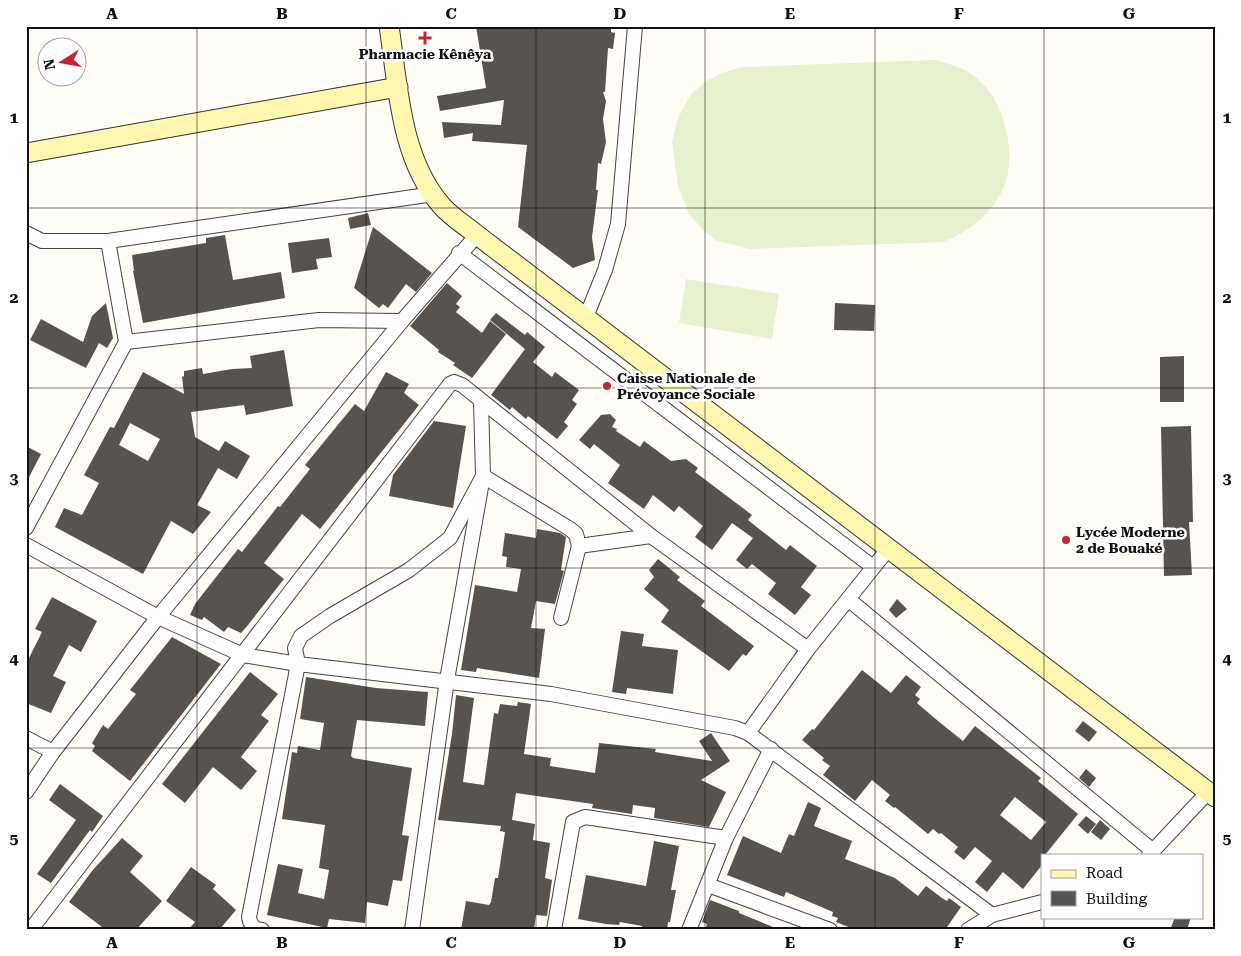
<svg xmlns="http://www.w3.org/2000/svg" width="1241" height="956" font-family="'Roboto Serif',serif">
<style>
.pitch{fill:#e6f2cf}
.building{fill:#5a524d;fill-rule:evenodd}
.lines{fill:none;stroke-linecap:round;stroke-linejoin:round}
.street-casing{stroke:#444;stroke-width:16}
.secondary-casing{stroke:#333;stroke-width:21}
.street{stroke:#fff;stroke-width:14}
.secondary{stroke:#fff6b0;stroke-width:19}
.grid{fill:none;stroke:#111;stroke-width:1;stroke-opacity:0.55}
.poi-dot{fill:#c4262e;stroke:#fff;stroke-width:2}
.labels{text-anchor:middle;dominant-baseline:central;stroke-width:5;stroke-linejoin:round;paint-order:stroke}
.poi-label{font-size:14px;font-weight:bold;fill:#111;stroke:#fff;text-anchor:start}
.neatline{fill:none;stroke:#111;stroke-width:2}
.grid-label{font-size:16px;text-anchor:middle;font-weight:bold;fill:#111}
</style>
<rect width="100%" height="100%" fill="#fffdf5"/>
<g class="pitch">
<path d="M936,60C953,65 971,70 983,84C1007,109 1019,163 1000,195C987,218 967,232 943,242L749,249L718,241L704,231L689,214L678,187L672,142L678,118L691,94L708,80L722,73L742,67Z"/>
<polygon points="686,279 779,294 772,339 679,323"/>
</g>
<g class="building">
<polygon points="476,26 611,26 611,32 615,33 613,49 608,48 605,92 603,92 606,101 603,119 606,142 601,164 598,163 596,190 598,190 592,237 595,260 573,268 518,227 527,145 472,141 473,133 444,138 442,122 501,125 504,100 440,111 437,96 486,88"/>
<polygon points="368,213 371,225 350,229 348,218"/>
<polygon points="373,227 432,273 416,292 406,284 388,308 383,304 379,308 354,288"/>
<polygon points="225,235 233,280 281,272 285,298 143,323 133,271 134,271 132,255 206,243 206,238"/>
<polygon points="329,238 332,257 316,259 318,269 292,273 288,243"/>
<polygon points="447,283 462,296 456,304 460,307 456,312 482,333 490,321 506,334 472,378 453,365 455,363 438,352 439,350 410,326"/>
<polygon points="106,303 113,338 107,348 99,343 86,368 30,340 41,319 83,342 92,316"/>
<polygon points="835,303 875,305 874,331 834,330"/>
<polygon points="496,313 525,335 527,332 545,347 533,362 552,377 555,372 579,390 572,400 577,404 564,422 568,426 557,439 528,416 526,419 512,407 510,410 491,395 525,349 490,320"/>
<path d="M284,350L293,406L246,415L244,405L191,412L195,437L219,451L225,441L250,456L237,479L218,468L197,505L211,512L193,534L171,521L143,574L55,527L64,508L82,515L99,483L84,475L110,427L114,428L143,372L184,394L182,377L184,376V371L202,368L203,374L232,369L252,368L250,356ZM130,423L160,439L148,461L119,445Z"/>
<polygon points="1184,356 1184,402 1160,402 1160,357"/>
<polygon points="386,372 409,384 404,393 419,405 320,529 302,514 264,563 284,579 248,625 241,633 228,627 224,632 204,617 202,620 190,615 195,604 238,549 242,552 278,506 280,507 310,469 305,465 355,404 364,411"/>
<polygon points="610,414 616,420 612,427 617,429 616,431 640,447 644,441 671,461 686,459 698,468 695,472 752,515 748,520 786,550 790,545 817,566 801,587 811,595 795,615 768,594 776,583 752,564 747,569 736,560 753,538 732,523 712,550 695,537 703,526 679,506 674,512 653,495 644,509 608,483 620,465 594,444 590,449 579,440 601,415"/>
<polygon points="434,421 466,426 453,508 389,496 393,475"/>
<polygon points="1191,426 1193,522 1189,522 1192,575 1164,576 1161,427"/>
<polygon points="26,446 41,454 26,483"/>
<polygon points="537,529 560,533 566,537 561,570 564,571 555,604 536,601 531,628 545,629 539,678 477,668 476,672 461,670 475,585 517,592 521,569 506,567 507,557 502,556 505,533 536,538"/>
<polygon points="658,559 680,577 677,580 705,601 701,606 754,646 746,656 743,654 729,671 661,622 669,610 644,589 654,577 649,570"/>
<polygon points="52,597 97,621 81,652 69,645 53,676 66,682 51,713 26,703 26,664 42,632 35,629"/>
<polygon points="897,599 907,609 896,618 889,610"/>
<polygon points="621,631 644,634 642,646 678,650 673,694 627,688 626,694 612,692"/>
<polygon points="172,637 221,664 130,781 92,751 95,746 92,743 103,725 108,729 136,694 130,690"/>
<path d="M862,670L891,693L906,675L921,687L915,695L920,699L917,703L938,721L963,741L975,726L1041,778L1038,781L1078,814L1045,855H1042V865L1023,889L1003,872L987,892L975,882L992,861L975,847L964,860L954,852L958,847L941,833L939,834L933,829L928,834L895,807L894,808L885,801L890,795L872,780L855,801L823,775L830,766L822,760L824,758L802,740L812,729L814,730ZM1015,797L1046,822L1031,840L1000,815Z"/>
<polygon points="250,672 278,694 261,715 269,721 241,757 257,771 241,790 213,767 185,803 162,784"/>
<polygon points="306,677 376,688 428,692 425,726 357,720 351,756 353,758 412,768 402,835 409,836 402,881 393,880 388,906 367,902 365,923 329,919 327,928 267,915 278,864 303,869 298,893 324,899 329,870 319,868 325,825 282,819 292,752 297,753 298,746 320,750 324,723 300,719"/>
<polygon points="456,695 474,698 463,782 484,785 494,713 498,714 500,704 517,706 518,702 531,704 524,754 551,758 550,766 595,773 599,743 656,749 655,752 712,761 699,741 711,733 730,761 701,780 726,792 709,827 654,818 655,808 633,805 632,814 592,808 593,804 516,793 512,820 535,824 533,840 550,843 545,878 552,880 547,916 536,915 534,930 461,930 466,901 489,905 491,902 495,878 498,878 505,832 500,831 501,826 438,820 452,734"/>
<polygon points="1083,721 1097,732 1089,742 1075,731"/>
<polygon points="1086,769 1096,778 1089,787 1079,778"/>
<polygon points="60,784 103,816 92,832 90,830 51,883 37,874 76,820 49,800"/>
<polygon points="808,802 821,808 814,826 852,841 845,859 895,878 918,896 926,886 942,898 947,901 949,898 961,907 945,930 856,930 836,922 838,918 832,916 833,912 786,892 784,897 727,875 743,836 781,853 789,834 794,836"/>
<polygon points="1086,816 1096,824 1088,834 1078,825"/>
<polygon points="1100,820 1110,829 1101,840 1091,832"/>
<polygon points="122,838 143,856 130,872 162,901 136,930 106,930 69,902 92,871"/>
<polygon points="654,841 679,846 671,890 676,890 670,922 668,922 667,930 641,930 642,926 620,922 619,925 606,924 578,919 586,875 646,886"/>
<polygon points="191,867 216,885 213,889 236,910 219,930 188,930 195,922 166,901"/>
<polygon points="710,900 739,911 739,913 780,930 705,930 707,924 702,922"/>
<polygon points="1175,917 1191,917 1187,930 1170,930"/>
</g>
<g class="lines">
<g class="street-casing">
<g id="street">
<polyline points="26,233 42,241 108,241 434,194"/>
<polyline points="459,253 873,567"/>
<polyline points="586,317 605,270 618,224 635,26"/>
<polyline points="126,342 319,320 402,321"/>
<polyline points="26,528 126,342 108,241"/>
<polyline points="26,545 158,617 243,655 298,664 551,694 735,728 748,733 992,915"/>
<polyline points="848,599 1153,851"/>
<polyline points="561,618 579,546"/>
<polyline points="748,733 808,649 889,548"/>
<polyline points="26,738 53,752"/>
<polyline points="26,792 53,752 158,617 402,321 477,235"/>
<polyline points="1149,855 1209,791"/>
<polyline points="708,885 830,930"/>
<polyline points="32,928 450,384 454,382 462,385 651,536 808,649"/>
<path d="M262,930C254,929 250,925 249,917L298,664L295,648L301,636L330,616L409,570L450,538L483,476L570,529L576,534L579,546L651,536"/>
<polyline points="412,930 447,680 483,476 481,401"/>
<polyline points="554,930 573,822 585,817 726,838"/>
<polyline points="689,930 726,838 771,749"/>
<polyline points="968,930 992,915 1042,902"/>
</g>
</g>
<g class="secondary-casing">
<g id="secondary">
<path d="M389,26C398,85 400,158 441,205C451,217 465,225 477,235L1215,797"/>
<polyline points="26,153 398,87"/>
</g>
</g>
<use href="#street" class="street"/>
<use href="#secondary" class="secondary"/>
</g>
<path class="grid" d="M197,26V930M366,26V930M536,26V930M705,26V930M875,26V930M1044,26V855M26,208H1215M26,388H1215M26,568H1215M26,748H1215M1044,917V930"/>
<g class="poi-dot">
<path d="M422.5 30.5h5v5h5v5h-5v5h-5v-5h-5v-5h5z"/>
<circle cx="607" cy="386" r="5"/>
<circle cx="1066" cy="540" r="5"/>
</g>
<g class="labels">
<g class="poi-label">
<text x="425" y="54" text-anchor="middle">Pharmacie Kênêya</text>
<text x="617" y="378">Caisse Nationale de<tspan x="617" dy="16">Prévoyance Sociale</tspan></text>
<text x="1076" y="532">Lycée Moderne<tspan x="1076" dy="16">2 de Bouaké</tspan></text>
</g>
</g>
<rect width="1241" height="956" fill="none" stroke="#ffffff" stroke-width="55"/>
<rect x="1041" y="854" width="162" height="65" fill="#ffffff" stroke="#a0a0a0"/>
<rect x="1051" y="870" width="25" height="8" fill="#fff6b0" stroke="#a0a0a0"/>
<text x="1086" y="878" font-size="15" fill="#111111">Road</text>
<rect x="1051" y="891" width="25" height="15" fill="#5a524d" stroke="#a0a0a0"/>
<text x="1086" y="904" font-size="15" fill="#111111">Building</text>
<g transform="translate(62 62) rotate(259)"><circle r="24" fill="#ffffff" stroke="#a0a0a0"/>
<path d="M0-4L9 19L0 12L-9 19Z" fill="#c4262e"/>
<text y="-8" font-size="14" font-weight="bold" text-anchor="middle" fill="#111111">N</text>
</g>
<rect x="28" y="28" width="1186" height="900" class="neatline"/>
<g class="grid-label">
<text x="112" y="19">A</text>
<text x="282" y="19">B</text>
<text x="451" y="19">C</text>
<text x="620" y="19">D</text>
<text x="790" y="19">E</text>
<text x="959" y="19">F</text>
<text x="1129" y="19">G</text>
<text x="14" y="123">1</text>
<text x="1227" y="123">1</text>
<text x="14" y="303">2</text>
<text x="1227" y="303">2</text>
<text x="14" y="484">3</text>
<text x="1227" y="484">3</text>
<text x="14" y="664">4</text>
<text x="1227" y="664">4</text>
<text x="14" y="844">5</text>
<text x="1227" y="844">5</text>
<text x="112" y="948">A</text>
<text x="282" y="948">B</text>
<text x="451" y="948">C</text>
<text x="620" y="948">D</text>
<text x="790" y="948">E</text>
<text x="959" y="948">F</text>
<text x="1129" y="948">G</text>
</g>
</svg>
